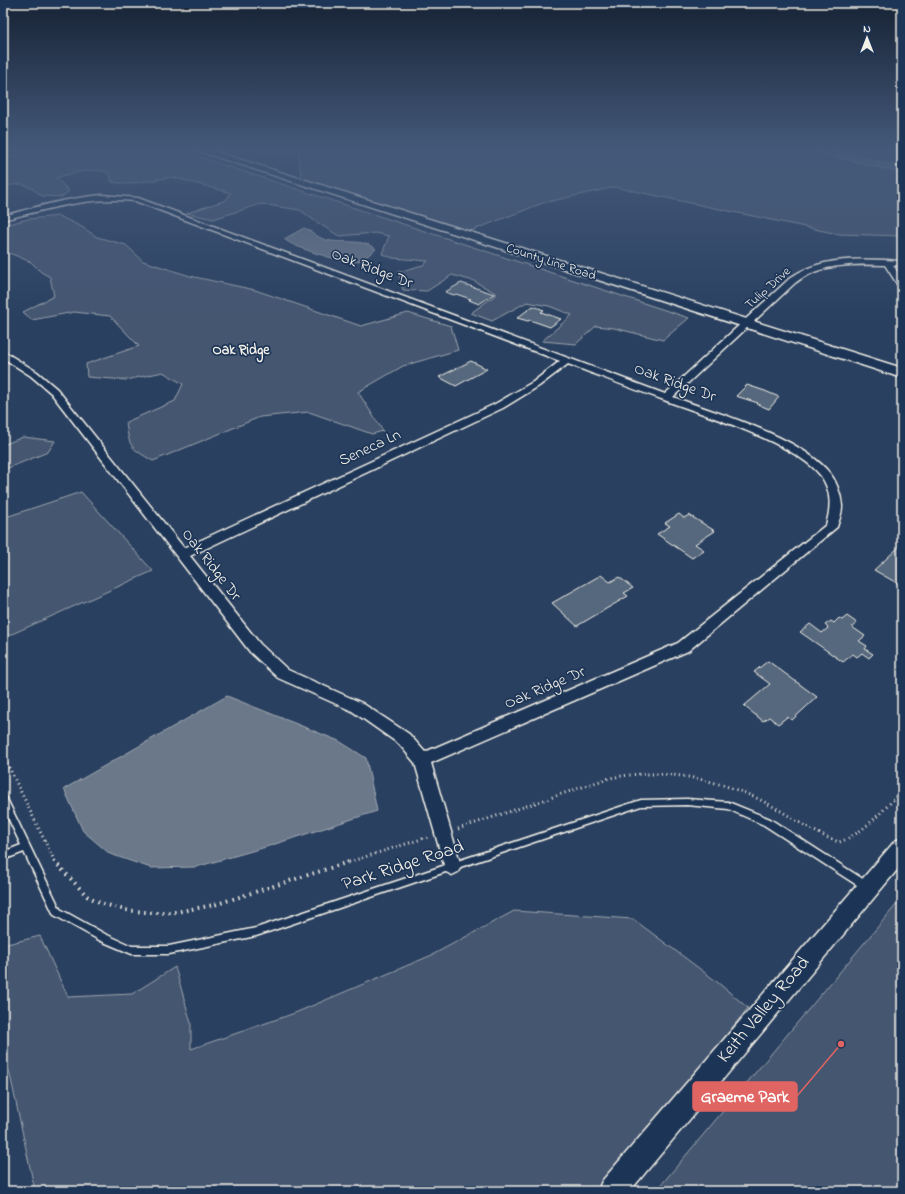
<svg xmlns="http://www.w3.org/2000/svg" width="905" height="1194" font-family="'Indie Flower',sans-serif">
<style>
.green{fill:#445771;stroke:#9ca4ac}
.water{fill:#6a788a;stroke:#a1a8b0}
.building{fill:#56677d;stroke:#f4f1e8}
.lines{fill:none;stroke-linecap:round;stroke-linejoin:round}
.service-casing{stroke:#f4f1e8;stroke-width:3}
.minor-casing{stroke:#f4f1e8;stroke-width:3}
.tertiary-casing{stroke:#f4f1e8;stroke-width:3}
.primary-casing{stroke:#f4f1e8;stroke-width:3}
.path-far1{stroke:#f4f1e8;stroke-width:3;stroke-dasharray:1 3.5;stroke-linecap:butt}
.path{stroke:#f4f1e8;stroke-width:4;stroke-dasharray:1.5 4.5;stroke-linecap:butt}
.service{fill:#1d3557;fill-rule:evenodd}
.minor{fill:#1d3557;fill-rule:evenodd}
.tertiary{fill:#1d3557;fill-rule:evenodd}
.primary{fill:#1d3557;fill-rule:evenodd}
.labels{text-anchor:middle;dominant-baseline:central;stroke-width:3.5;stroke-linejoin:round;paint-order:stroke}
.far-street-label{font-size:13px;fill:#f4f1e8;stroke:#1d3557}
.far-neighbourhood-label{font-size:14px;font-weight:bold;fill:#f4f1e8;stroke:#1d3557}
.street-label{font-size:16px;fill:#f4f1e8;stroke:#1d3557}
.near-street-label{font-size:19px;fill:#f4f1e8;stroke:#1d3557}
.leader{fill:none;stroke:#df6462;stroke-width:1.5}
.callout-dot{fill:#df6462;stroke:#1d3557;stroke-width:1.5}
.callout{fill:#df6462;stroke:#df6462;stroke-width:1.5}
.callout-label{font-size:17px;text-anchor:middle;font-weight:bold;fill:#fff}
</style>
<rect width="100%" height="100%" fill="#2a4060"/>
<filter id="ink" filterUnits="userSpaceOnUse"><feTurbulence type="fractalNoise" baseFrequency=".025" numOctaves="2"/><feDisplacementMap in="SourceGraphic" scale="8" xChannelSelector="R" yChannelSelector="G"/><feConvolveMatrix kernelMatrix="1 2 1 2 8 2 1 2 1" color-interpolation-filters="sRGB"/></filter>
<g filter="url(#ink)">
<g class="green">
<path d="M37,150H178L689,318L663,340L614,328L596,326L576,344L542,341L572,315L549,306L527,302L492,321L471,313L497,294L474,281L452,275L427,291L403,290L398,272L423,265L428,261L393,258L382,254L389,236L375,233L339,236L315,221L300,210L261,204L213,219L187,213L226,200L231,193L172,177L128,184L112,182L109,173C93,167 71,173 56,178L69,191L62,197L42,196L33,189L22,184L3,186V159Z"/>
<polygon points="298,150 902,150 902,236 838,234 615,187 543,203 468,232 301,178"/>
<path d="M59,216L82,227L97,237L126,245L143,261L190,276L255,290L361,326L408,313L451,326L458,350L403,366L358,392L383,431L372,434L309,412L260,417L153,461C131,448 129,448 126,422L175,401L183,384L163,372L126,380L87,377L86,364L139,346L110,316L74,312L32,320L23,312L54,296L50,277L41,272L31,262L7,252L5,241L8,224L29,219Z"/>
<polygon points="23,437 55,441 48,452 3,470 3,445"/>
<polygon points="81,492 153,571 3,638 3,518"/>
<polygon points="902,898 902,1191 656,1191"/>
<polygon points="514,911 633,919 716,981 748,1008 600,1191 35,1191 3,1042 3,945 40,936 68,997 132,994 175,967 191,1023 191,1049 295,1013 432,955"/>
</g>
<g class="water">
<path d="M808,150C842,150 870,159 902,167V173Z"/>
<path d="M304,228C311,230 316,237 326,240C342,244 362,238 376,249C370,254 363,260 355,262C343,263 292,247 284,239Z"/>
<polygon points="227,696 339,741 366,758 377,811 266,847 196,867 151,868 110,854 83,831 64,789"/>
</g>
<g class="building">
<polygon points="461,283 494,294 479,304 469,300 471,299 456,294 454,295 445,292"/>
<polygon points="533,306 544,310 541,312 561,319 550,327 530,320 528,321 517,318"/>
<polygon points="471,361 487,369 456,386 439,377"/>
<polygon points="747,385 765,391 779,397 769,409 757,404 758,403 736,396"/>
<polygon points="679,514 684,518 689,515 715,531 695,544 704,550 692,558 657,534 670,526 665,523"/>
<polygon points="899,547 902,549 902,586 874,570"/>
<polygon points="601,575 610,582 619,577 633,588 624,593 628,596 577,626 552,603"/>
<polygon points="847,616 857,623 852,627 865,636 859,641 867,646 865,649 873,654 869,658 862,653 857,657 853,654 843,662 800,632 810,624 822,633 828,628 825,625 831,621 834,623 839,618 842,620"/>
<polygon points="768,661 817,697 792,720 787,717 778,724 769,717 763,721 744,706 770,684 754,672"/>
</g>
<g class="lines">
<g class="service-casing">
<polygon id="service" points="3,796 6,797 60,909 105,934 132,946 169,946 256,928 641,800 687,799 728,802 770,819 869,883 870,886 869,889 866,890 863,889 764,825 728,809 687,805 641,806 256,936 169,954 132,954 99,940 54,915 24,852 3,860 3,852 21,845 3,807"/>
</g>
<g class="minor-casing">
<path id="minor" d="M102,195L138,198L665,394L789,279C820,255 865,259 902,261V265H893L902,279V287H899L885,265C855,264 820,263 795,283L673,397C717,413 797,436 827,470C836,479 841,494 842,506C842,514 839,520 837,527L688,651L431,763L461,866L458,872L452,875L446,872L415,763L399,744L352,711L278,678L250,652L51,393L31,376L3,358V351L37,372L57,389L184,548L495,404L533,382L560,361L135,201C89,196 47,209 3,220V216C36,207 68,198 102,195ZM568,364C600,376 633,389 664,400C704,415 796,443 821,476C832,492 831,508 826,525L678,643L425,752L409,734L362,703L288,670L260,644L190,556L503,408L539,386Z"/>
</g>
<g class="tertiary-casing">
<polygon id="tertiary" points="902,838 902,864 630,1191 598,1191 602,1181 895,841"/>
</g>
<g class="primary-casing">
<polygon id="primary" points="195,150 210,150 902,368 902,378"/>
</g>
<g class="path-far1">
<polyline points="3,755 55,862"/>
<path d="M458,829L606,779C661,766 723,779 772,806C794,818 815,834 839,842C862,835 885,808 902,791"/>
<polyline points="349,862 428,837"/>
</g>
<polyline class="path" points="54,861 87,896 101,903 125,910 155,913 176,912 214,905 352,861"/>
<use href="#service" class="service"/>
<use href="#minor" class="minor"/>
<use href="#tertiary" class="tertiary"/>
<use href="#primary" class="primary"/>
</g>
</g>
<linearGradient id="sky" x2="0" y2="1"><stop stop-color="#172335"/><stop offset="0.47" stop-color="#44597a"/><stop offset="1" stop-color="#44597a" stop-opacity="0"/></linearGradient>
<rect width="905" height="318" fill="url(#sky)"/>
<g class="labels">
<g class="far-street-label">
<text transform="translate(551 262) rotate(18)">County Line Road</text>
<text transform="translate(768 288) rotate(-42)">Tulip Drive</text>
</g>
<g class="far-neighbourhood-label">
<text x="241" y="350">Oak Ridge</text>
</g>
<g class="street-label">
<text transform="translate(372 269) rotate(21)">Oak Ridge Dr</text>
<text transform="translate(675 383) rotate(20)">Oak Ridge Dr</text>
<text transform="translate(370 448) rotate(-25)">Seneca Ln</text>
<text transform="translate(211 565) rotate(52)">Oak Ridge Dr</text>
<text transform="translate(545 688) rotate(-23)">Oak Ridge Dr</text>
</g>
<g class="near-street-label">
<text transform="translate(403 866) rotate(-18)">Park Ridge Road</text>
<text transform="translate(764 1010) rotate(-50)">Keith Valley Road</text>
</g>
</g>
<path class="leader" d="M841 1044L797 1096"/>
<circle class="callout-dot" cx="841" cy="1044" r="4"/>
<rect class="callout" x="693" y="1082" width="104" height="29" rx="4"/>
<g class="callout-label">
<text x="745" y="1102">Graeme Park</text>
</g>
<rect width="905" height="1194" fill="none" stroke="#1d3557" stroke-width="16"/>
<rect x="8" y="8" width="889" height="1178" fill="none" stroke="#f4f1e8" stroke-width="1.5" filter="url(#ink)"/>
<g transform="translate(867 38)" stroke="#1d3557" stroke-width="3" paint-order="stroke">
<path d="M0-3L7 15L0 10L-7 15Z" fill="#f4f1e8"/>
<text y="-6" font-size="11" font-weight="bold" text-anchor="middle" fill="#f4f1e8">N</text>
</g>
</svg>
